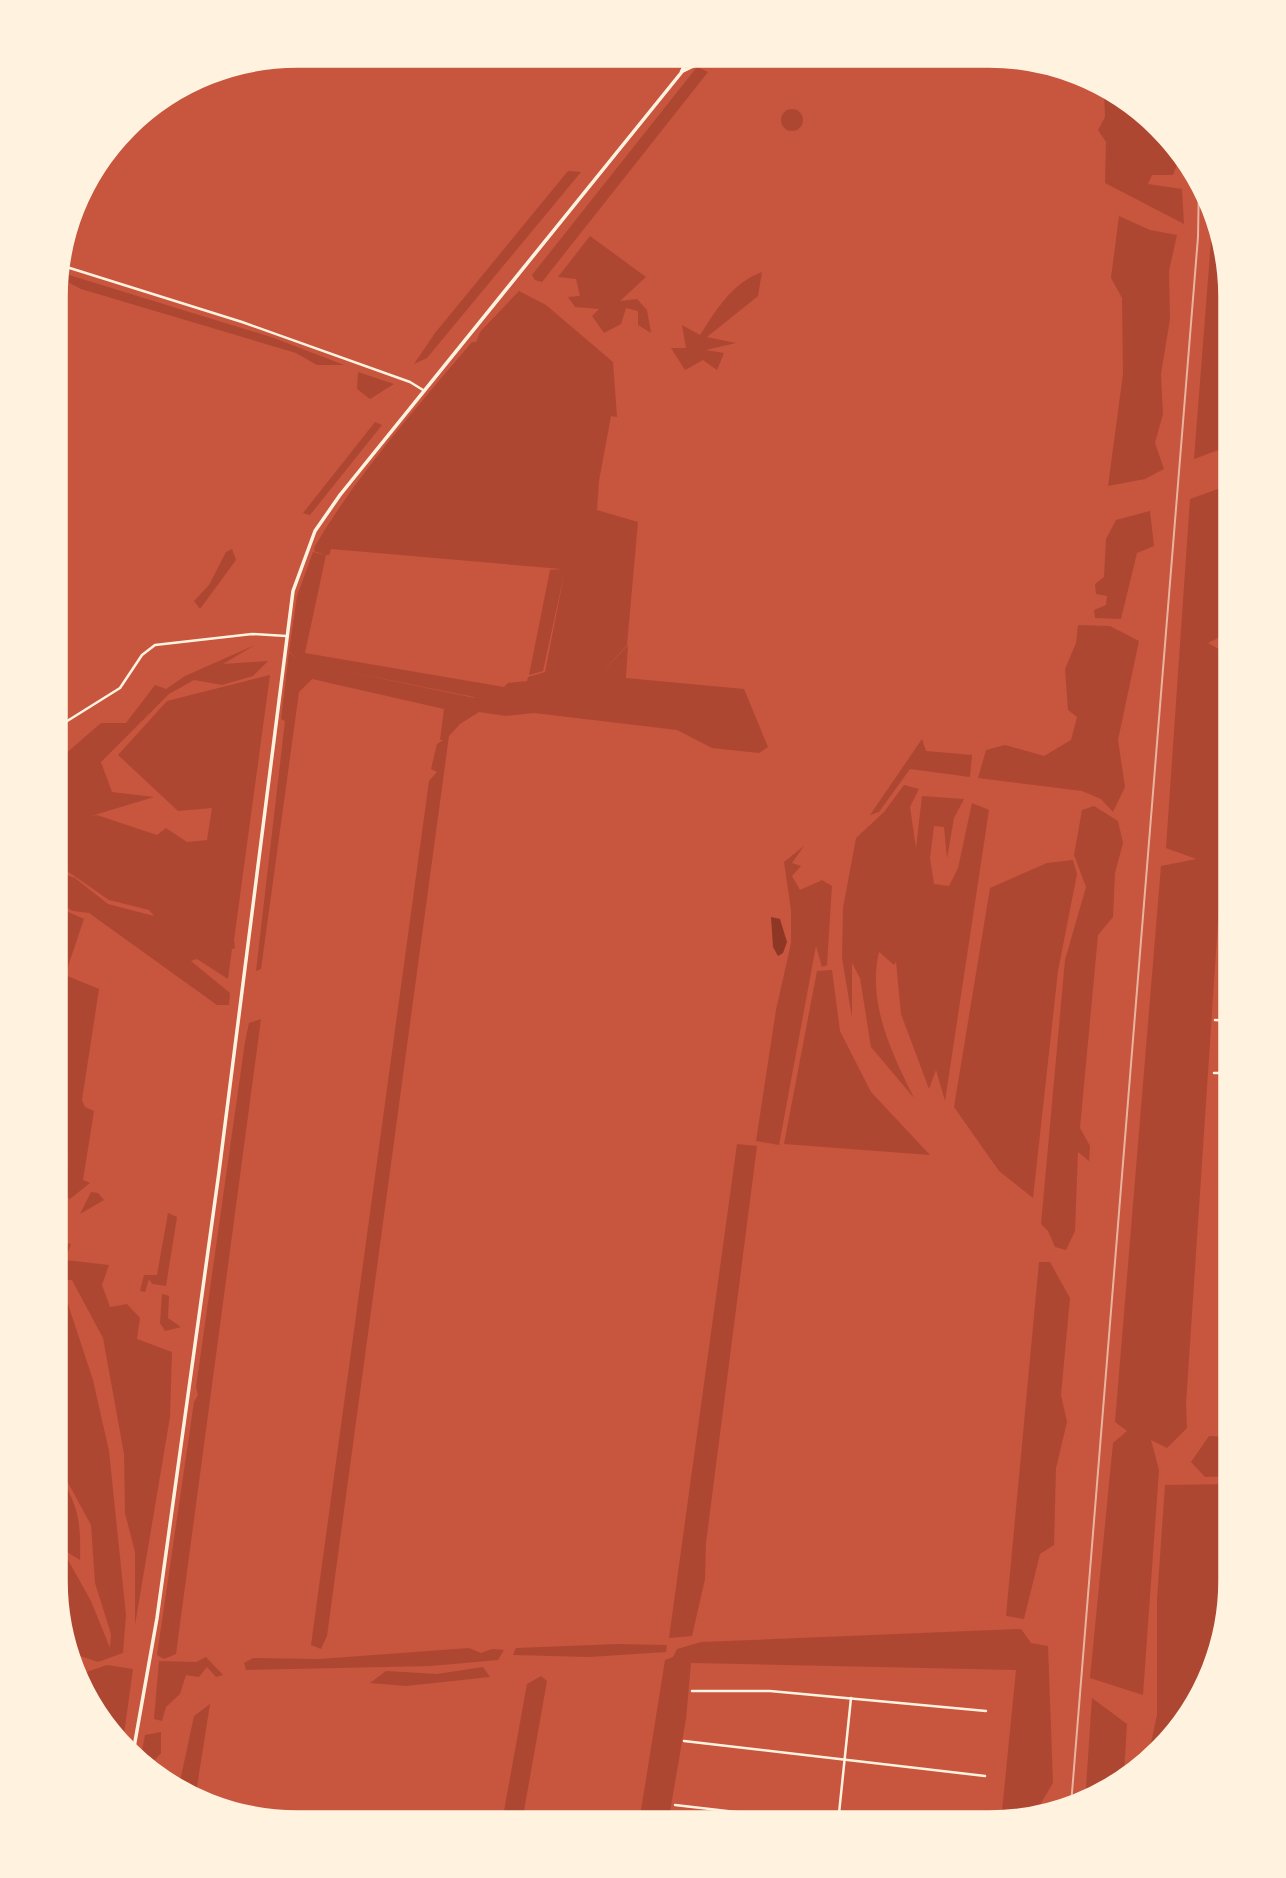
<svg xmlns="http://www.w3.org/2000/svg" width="1286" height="1878" font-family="'IBM Plex Sans',sans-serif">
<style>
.green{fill:#ae4732;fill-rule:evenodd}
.water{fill:#8f3625}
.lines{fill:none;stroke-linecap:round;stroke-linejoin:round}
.minor{stroke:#fff3e0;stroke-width:2.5}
.secondary{stroke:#fff3e0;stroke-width:3.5}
.rail{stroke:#e9b49f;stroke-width:2}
.rim{fill:none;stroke:#fff3e0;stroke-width:3.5}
</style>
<rect width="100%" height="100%" fill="#c8553d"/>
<g class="green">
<polygon points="697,67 708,72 542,282 535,280 532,275"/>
<polygon points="1104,91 1136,104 1180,157 1173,175 1152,175 1148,184 1182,189 1184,224 1105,183 1106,142 1098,130 1105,117"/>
<circle cx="792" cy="120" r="11"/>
<polygon points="568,171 581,172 427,358 414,364 435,333"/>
<polygon points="1213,215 1232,297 1232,445 1194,459"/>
<polygon points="1119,216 1150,230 1177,235 1169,271 1170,319 1161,374 1163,414 1155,443 1164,469 1145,479 1108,486 1123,374 1122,298 1111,278"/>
<polygon points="590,236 646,277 620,301 637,299 647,310 651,333 638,325 638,311 626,308 621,324 604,333 592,316 599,309 575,307 568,297 580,296 576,279 558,277"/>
<polygon points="56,271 274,338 344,365 317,365 296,353 81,289 56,276"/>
<path d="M762,272L758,296L707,337L736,343L706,350L724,353L717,370L703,360L685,370L671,348H686L682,325L700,335C717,309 732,283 762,272Z"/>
<path d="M519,291L546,305L613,362L617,417L611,416L599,481L597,510L638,522L627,645L599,675L628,645L626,678L744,689L768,747L759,753L712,748L677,730L534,713L506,716L479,712L460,724L449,736L327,1636L321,1649L311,1645L429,781L437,772L431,769L437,744L443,740H440L444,709L312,679L299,692L261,969L256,971L285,721L281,719L289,652L300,662L289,651L297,596L313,552L325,555L314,551L315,546C358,473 417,407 472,342H476L480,332ZM331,549L561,569L550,570L529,675L543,671L565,570L545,672L528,677L527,681L508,683L504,687L305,653L326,555H329ZM325,667L474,697L475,698Z"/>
<polygon points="358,372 394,384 370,399 357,389"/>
<polygon points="375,422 382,425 310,515 303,513"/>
<polygon points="1232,484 1232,631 1208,643 1230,655 1231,726 1186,1404 1187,1428 1167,1448 1151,1440 1159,1470 1143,1695 1090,1678 1113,1443 1127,1431 1115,1422 1161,866 1196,859 1166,848 1190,499"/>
<polygon points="1150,511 1154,546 1137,553 1121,619 1095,618 1094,610 1106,605 1107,596 1096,594 1095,584 1104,577 1106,539 1116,520"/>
<polygon points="232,549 236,560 200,609 194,601 209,585 226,552"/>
<polygon points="1078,625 1110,626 1139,641 1118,740 1125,787 1113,812 1101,799 1082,791 978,778 986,750 1005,745 1044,756 1071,740 1077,717 1068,710 1065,669 1076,643"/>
<polygon points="255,645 223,664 268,661 253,676 222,685 194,680 169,694 101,762 112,792 154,797 88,817 97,815 157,835 166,828 187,842 207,840 212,808 178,811 118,755 167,701 270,675 234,940 235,948 232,949 228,979 197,959 191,961 230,993 229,1005 217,1005 89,913 73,911 55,902 55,871 75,878 108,904 154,916 149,910 109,900 67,871 64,824 55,844 55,820 60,815 55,816 56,762 101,723 126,723 155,685 166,689 185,676"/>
<polygon points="922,739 926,751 972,755 970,777 910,769 879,812 870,815"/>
<path d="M904,785L919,789L910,807L916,848L922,796L964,799L954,818L947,858L944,827L934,826L930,858L934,884L949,886L958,868L972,803L989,810L945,1101L936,1070L929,1089L901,1014L896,962L894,965L879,952C867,1004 892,1053 914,1098L871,1047L860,978L852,963V1018L842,958L843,908L856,838L884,812Z"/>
<polygon points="1094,806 1118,821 1123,843 1115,873 1113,917 1098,935 1080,1128 1090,1146 1089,1161 1078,1152 1075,1231 1066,1250 1055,1247 1048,1231 1041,1224 1065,960 1086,887 1074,855 1082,810"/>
<polygon points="804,846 792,863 801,866 792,876 800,890 822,880 832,886 827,965 822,967 816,946 779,1145 756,1141 776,1010 791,943 791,910 784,862"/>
<polygon points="1073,860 1077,874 1058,971 1033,1198 999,1171 954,1107 990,888 1047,863"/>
<polygon points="55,906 84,919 65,975 99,989 82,1100 85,1107 94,1111 83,1180 90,1183 70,1199 55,1189 55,1159 65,1161 65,1173 68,1159 55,1156"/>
<polygon points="832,970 840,1031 871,1092 930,1155 784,1144 817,971"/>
<polygon points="261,1019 176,1654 164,1659 157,1655 194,1402 198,1395 196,1387 245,1042 249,1023"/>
<polygon points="737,1144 757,1146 706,1543 705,1579 692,1636 669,1638"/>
<polygon points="91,1192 98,1193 104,1200 80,1214"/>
<polygon points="168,1213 177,1217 166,1286 152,1284 149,1279 145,1292 140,1291 144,1275 157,1275"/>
<polygon points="55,1241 71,1244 65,1260 109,1265 102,1285 110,1307 127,1304 140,1318 137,1339 172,1352 170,1417 135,1625 135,1552 125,1513 124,1454 103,1338 72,1280 60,1280 93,1380 109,1451 126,1615 123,1653 98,1662 71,1653 54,1581 68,1560 91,1601 110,1648 111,1634 95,1583 91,1525 54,1457"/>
<polygon points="1039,1262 1050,1262 1070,1298 1061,1395 1067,1422 1056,1468 1054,1545 1040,1554 1024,1619 1006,1616"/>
<polygon points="162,1294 169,1296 168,1318 181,1327 165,1331 160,1323"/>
<polygon points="1209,1436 1231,1437 1231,1476 1205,1477 1191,1462"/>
<path d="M55,1469C78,1503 81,1519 80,1560L54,1544Z"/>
<polygon points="1231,1484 1231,1597 1191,1716 1149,1752 1157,1715 1157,1600 1165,1485"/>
<polygon points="1021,1629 1031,1643 1048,1646 1053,1783 1041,1803 1040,1812 1001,1821 1016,1670 691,1663 686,1719 668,1823 639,1823 665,1660 673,1657 677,1649 701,1642"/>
<polygon points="617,1644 667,1645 666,1652 589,1657 513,1655 516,1648"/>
<polygon points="469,1648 481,1653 492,1649 504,1650 498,1660 431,1666 246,1670 244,1663 253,1658 319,1659"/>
<polygon points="206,1657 223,1675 216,1677 207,1667 199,1677 186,1675 180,1694 166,1707 162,1721 154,1719 159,1661 196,1662"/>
<polygon points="107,1665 133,1669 124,1734 118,1736 79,1688 75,1671 83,1673"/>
<polygon points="483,1667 490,1677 406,1686 370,1683 386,1671 437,1674"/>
<polygon points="541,1676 547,1681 522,1822 502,1822 527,1684"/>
<polygon points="1092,1698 1127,1724 1124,1774 1096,1799 1085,1802"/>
<polygon points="210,1704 196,1793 179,1786 194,1716"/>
<polygon points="161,1732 161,1753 151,1764 140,1762 145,1735"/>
</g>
<polygon class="water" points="771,917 780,919 787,942 783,953 778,956 773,947"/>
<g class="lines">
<g class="minor">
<polyline points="57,264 242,322 410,382 423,390"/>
<polyline points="56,728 120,688 142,655 155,645 252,634 286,636"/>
<polyline points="1228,972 1231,972"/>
<polyline points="1215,1020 1231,1021"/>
<polyline points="1214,1073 1231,1073"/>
<polyline points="692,1691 770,1691 986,1711"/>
<polyline points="684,1741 985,1776"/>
<polyline points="675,1805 831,1823"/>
<polyline points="838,1823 851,1698"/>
</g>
<g class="secondary">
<polyline points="683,71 716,55"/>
<polyline points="133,1753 157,1618 219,1172 293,591 315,531 340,495 681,73 689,55"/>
</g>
<polyline class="rail" points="1071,1805 1198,237 1199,180"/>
</g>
<path d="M0 0H1286V1878H0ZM297 66H989A231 231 0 0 1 1220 297V1581A231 231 0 0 1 989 1812H297A231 231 0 0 1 66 1581V297A231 231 0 0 1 297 66Z" fill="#fff3e0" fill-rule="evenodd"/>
<path class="rim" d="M297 66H989A231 231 0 0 1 1220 297V1581A231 231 0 0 1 989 1812H297A231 231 0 0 1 66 1581V297A231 231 0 0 1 297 66Z"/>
</svg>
